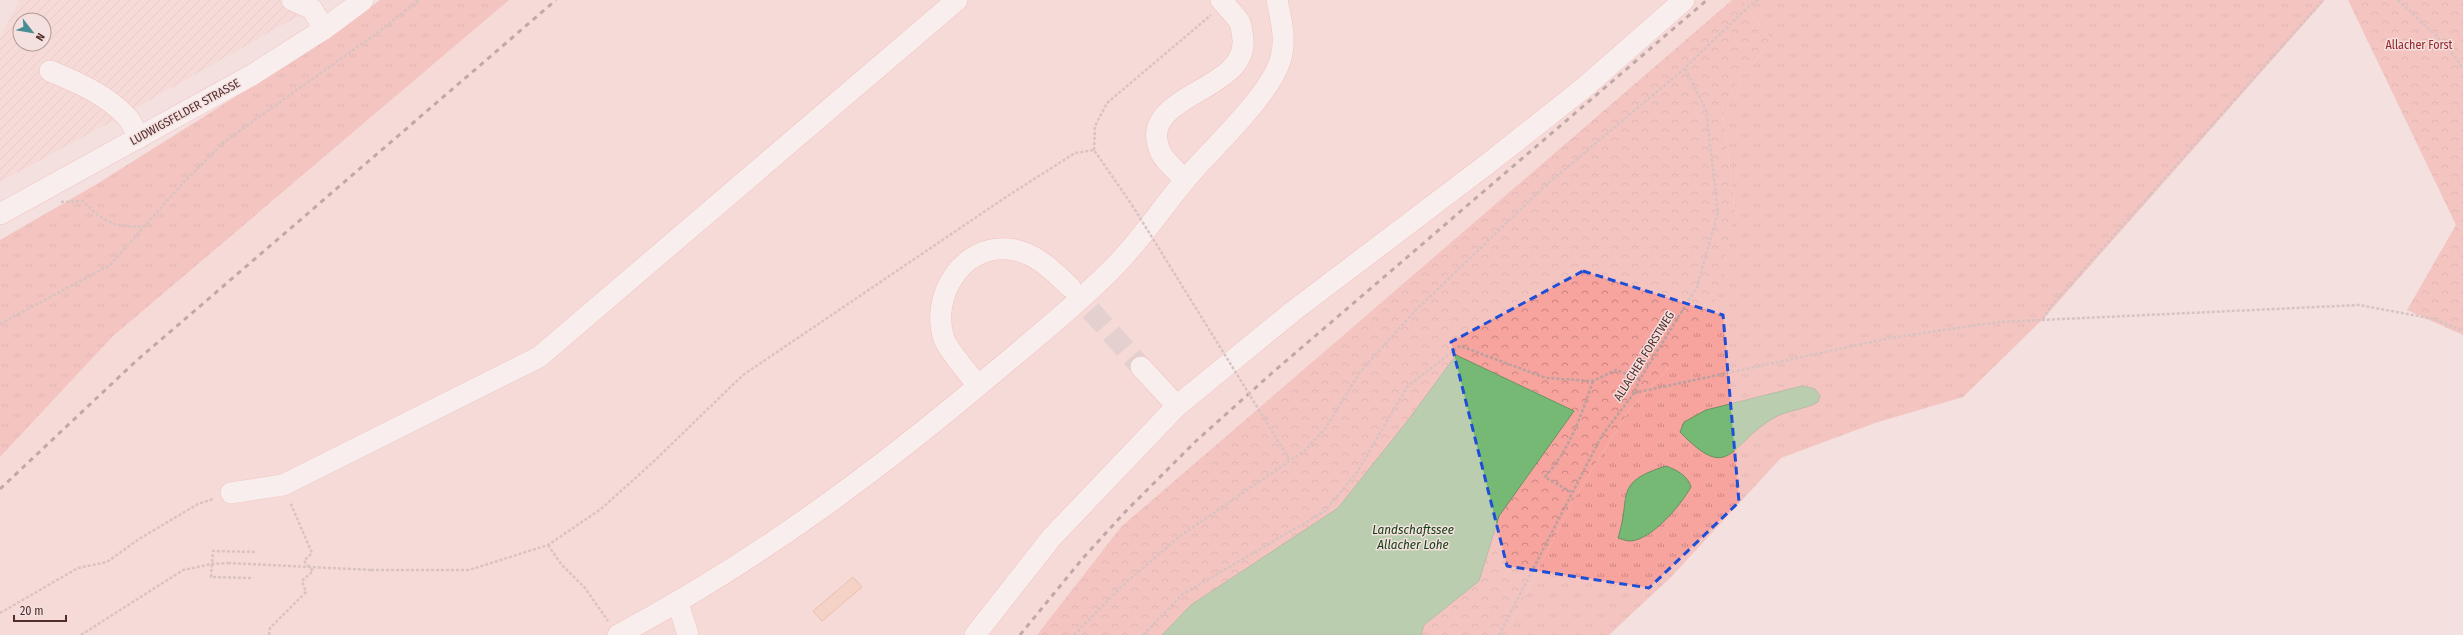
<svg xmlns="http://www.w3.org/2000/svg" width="2463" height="635" font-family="'Fira Sans Condensed',sans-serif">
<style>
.built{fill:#fbd3d0}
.industrial{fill:url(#industrial-furrows);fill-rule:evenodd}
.grass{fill:url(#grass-tufts)}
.forest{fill:url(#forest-crowns)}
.water{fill:#76b975;stroke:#6b8f5f}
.building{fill:#f7c0a9;stroke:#e59877}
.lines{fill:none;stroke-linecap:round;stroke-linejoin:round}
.minor-tunnel{stroke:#d3bcbb;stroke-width:21;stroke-dasharray:21 10;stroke-linecap:butt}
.minor-casing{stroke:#f29d97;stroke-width:22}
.path{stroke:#b9a19f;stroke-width:2.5;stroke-dasharray:3 2;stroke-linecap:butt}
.minor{stroke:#fff;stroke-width:21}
.rail{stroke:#826462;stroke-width:3;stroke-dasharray:5 5;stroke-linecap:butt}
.path-bridge{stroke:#b9a19f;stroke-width:2.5;stroke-dasharray:3 2;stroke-linecap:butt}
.marked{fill:none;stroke:#1d4ed8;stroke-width:3;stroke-dasharray:8 5;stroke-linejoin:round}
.labels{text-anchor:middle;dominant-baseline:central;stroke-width:3;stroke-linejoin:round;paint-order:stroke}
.park-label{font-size:12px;fill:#97262a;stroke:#f3e0df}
.street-label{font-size:12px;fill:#512e2c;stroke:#f3e0df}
.water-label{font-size:13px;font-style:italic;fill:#114013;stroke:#f3e0df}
</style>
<defs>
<pattern id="industrial-furrows" width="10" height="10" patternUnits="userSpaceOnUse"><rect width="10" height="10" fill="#fbd3d0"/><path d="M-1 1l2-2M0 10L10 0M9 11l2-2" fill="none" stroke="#d9b5b3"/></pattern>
<pattern id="grass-tufts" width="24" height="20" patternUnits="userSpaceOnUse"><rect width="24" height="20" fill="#f7a39e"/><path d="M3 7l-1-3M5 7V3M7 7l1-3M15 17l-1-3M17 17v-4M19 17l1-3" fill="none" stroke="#ca8581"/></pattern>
<pattern id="forest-crowns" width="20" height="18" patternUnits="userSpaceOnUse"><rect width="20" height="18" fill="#f7a39e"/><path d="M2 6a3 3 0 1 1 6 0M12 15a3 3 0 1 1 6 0" fill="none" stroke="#ca8581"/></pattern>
</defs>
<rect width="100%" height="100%" fill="#f3e0df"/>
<polygon class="built" points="473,0 1732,0 1125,524 1037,635 0,635 0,412"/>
<path class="industrial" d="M20,0H319L300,15L118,118L0,182V37ZM20,20H44V44H20Z"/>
<g class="grass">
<polygon points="380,0 509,0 113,336 0,457 0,240 97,184 327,39"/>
<polygon points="1744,0 2325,0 2043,319 1963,397 1875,423 1781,458 1671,577 1609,635 1505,635 1575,497 1630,409 1669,368 1735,210 1722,106 1771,39 1747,8"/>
</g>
<g class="forest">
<polygon points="1732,0 1744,0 1747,8 1771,39 1722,106 1735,210 1716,300 1669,368 1630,409 1575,497 1505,635 1421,635 1424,625 1479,581 1499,516 1574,411 1456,355 1409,419 1338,508 1191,605 1162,635 1037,635 1121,527"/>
<polygon points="2348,0 2463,0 2463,335 2407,310 2456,225"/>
</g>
<g class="water">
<polygon points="1456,355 1574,411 1499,516 1479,581 1424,625 1421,635 1162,635 1191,605 1338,508 1409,419"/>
<path d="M1802,386L1815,389L1820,396L1818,402C1804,410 1786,410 1772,419C1729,445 1730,484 1680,432L1684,422L1706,410Z"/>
<path d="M1666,466C1677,470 1688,476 1691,487C1681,505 1652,540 1630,541C1626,541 1622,539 1618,538C1632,495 1612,483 1666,466Z"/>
</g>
<polygon class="building" points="853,577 862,587 822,621 813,611"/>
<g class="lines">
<polyline class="minor-tunnel" points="1070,287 1141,367"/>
<g class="minor-casing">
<g id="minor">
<polyline points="292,0 312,9 324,29"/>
<path d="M50,71C77,82 107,95 127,117C132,122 135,131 139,138"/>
<path d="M1185,180C1178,172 1166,163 1161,153C1133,94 1248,93 1243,39C1242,33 1242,26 1239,21C1234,14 1227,7 1221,0"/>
<polyline points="0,214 252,75 324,29 363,0"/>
<polyline points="1141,367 1177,406"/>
<path d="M978,386C970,375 948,350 944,339C930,297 962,244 1009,249C1035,252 1052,270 1070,287"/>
<polyline points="231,493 283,485 539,357 957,0"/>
<polyline points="678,603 688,635"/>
<path d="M618,635C754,563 878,471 996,371C1034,339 1074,307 1110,271C1141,241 1164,204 1192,172C1217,144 1270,94 1280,61C1287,41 1281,20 1277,0"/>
<polyline points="975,635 1052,537 1177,406 1292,312 1490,162 1586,86 1684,0"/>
</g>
</g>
<g class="path">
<polyline points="2398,0 2448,47 2463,69"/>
<polyline points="1094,150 1095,126 1107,103 1211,15"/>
<path d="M61,202L83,201C105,223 114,228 145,226"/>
<polyline points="2043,319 2051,306 2323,0"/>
<polyline points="0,324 110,265 184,182 224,142 377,33 419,0"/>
<polyline points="1634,393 1890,338 1998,322 2359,305 2434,319 2463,331"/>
<polyline points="1264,418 1290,461"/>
<path d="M1571,492L1545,477C1571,447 1580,418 1593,381"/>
<polyline points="548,545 561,564 585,588 608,621"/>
<polyline points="371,570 469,570 548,545 601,509 652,463 743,375 1006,197 1075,153 1094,150 1132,205"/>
<polyline points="251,578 211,577 213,551 257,552"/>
<polyline points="0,613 78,568 107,562 139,539 198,504 213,499"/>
<polyline points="81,635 183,570 212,564 228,563"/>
<polyline points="269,635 270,628 306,592 302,581 313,571 304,561 312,553 290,502"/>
<polyline points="1074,635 1121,587 1180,536 1304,451 1325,429 1360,372 1415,311 1545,186 1685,68 1747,8 1758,0"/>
<polyline points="1143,635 1183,594 1325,511 1358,471 1407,387 1460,346 1546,378 1593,381 1616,370 1640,379"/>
<polyline points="1499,635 1601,437 1634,393 1640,379 1697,287 1718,212 1706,110 1685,68"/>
</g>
<use href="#minor" class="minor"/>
<g class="rail">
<polyline points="0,489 135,362 556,0"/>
<polyline points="1020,635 1083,558 1126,511 1196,441 1272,373 1707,0"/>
</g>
<g class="path-bridge">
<polyline points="1132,205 1264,418"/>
<polyline points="228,563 371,570"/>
</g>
</g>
<path d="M0 0H2463V635H0ZM1583,271L1723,315L1739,502L1649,588L1507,566L1451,342Z" fill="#f3e0df" fill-opacity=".55" fill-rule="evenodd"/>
<path class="marked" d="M1583,271L1723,315L1739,502L1649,588L1507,566L1451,342Z"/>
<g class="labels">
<g class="park-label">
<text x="2419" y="45">Allacher Forst</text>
</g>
<g class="street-label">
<text transform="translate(185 112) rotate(-29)">LUDWIGSFELDER STRASSE</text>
<text transform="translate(1644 356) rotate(-58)">ALLACHER FORSTWEG</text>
</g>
<g class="water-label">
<text x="1413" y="529">Landschaftssee<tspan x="1413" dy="15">Allacher Lohe</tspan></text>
</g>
</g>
<g transform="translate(32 32) rotate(121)"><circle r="19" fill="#f3e0df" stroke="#b29997"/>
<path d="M0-3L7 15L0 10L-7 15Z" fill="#468d94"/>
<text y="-6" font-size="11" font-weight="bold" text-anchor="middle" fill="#512e2c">N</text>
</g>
<path d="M14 615v6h52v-6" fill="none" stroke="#512e2c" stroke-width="2"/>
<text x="20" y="615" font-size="12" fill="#512e2c" stroke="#f3e0df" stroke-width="3" paint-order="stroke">20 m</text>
</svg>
